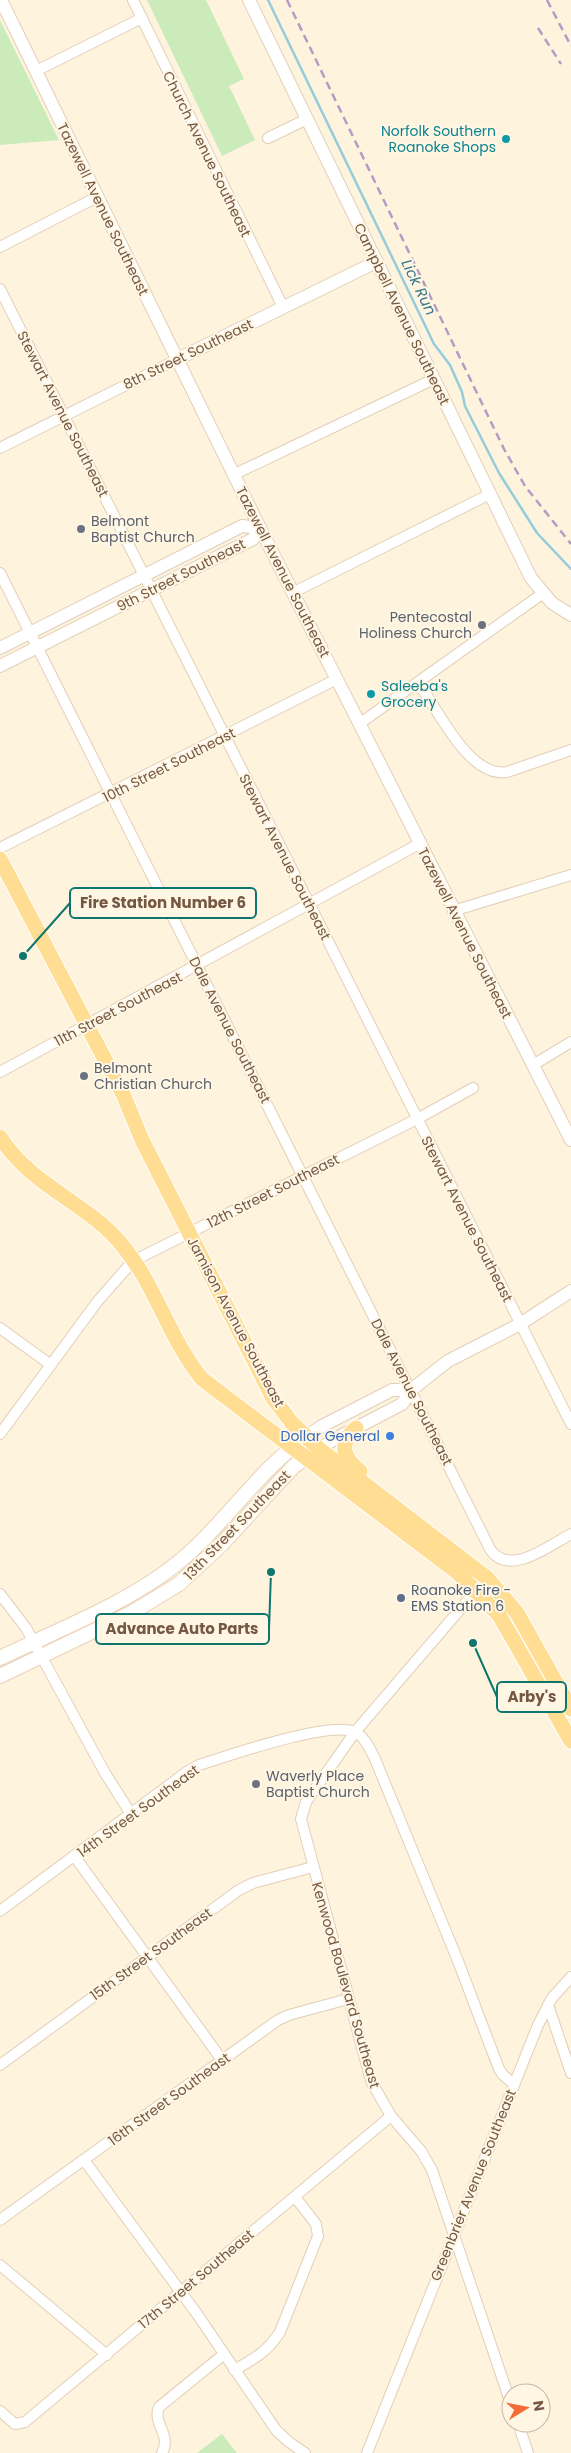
<svg xmlns="http://www.w3.org/2000/svg" width="571" height="2453" font-family="Poppins,sans-serif">
<style>
.green{fill:#cbecba}
.lines{fill:none;stroke-linecap:round;stroke-linejoin:round}
.stream{stroke:#95ccdb;stroke-width:2.5}
.minor-casing{stroke:#e2cfb8;stroke-width:12}
.tertiary-casing{stroke:#e2cfb8;stroke-width:14}
.secondary-casing{stroke:#ead2b7;stroke-width:16}
.primary-casing{stroke:#fff;stroke-width:17}
.minor{stroke:#fff;stroke-width:10}
.tertiary{stroke:#fff;stroke-width:12}
.secondary{stroke:#fff;stroke-width:14}
.primary{stroke:#ffdd92;stroke-width:15}
.rail{stroke:#b59cc6;stroke-width:2.5;stroke-dasharray:8 5;stroke-linecap:butt}
.culture-dot{fill:#0f9aa8;stroke:#fff6e4;stroke-width:2}
.worship-dot{fill:#6b7280;stroke:#fff6e4;stroke-width:2}
.shop-dot{fill:#3f7fe0;stroke:#fff6e4;stroke-width:2}
.service-dot{fill:#5c6f8a;stroke:#fff6e4;stroke-width:2}
.labels{text-anchor:middle;dominant-baseline:central;stroke-width:4;stroke-linejoin:round;paint-order:stroke}
.culture-label{font-size:14px;fill:#0d838f;stroke:#fff6e4;text-anchor:end}
.street-label{font-size:14px;fill:#745844;stroke:#fff6e4}
.worship-label{font-size:14px;fill:#5b616d;stroke:#fff6e4;text-anchor:start}
.shop-label{font-size:14px;fill:#366cbe;stroke:#fff6e4;text-anchor:end}
.service-label{font-size:14px;fill:#4e5e75;stroke:#fff6e4;text-anchor:start}
.water-label{font-size:15px;font-style:italic;fill:#3c788b;stroke:#fff6e4}
.leader{fill:none;stroke:#0f766e;stroke-width:2}
.callout-dot{fill:#0f766e;stroke:#fff6e4;stroke-width:2}
.callout{fill:#fff6e4;stroke:#0f766e;stroke-width:2}
.callout-label{font-size:15px;text-anchor:middle;font-weight:bold;fill:#745844}
</style>
<rect width="100%" height="100%" fill="#fef3dc"/>
<g class="green">
<polygon points="147,0 206,0 244,79 229,86 255,140 222,156"/>
<polygon points="0,20 59,140 0,145"/>
<polygon points="222,2434 237,2453 197,2453"/>
</g>
<g class="lines">
<polyline class="stream" points="268,0 434,344 450,365 462,392 465,406 499,473 537,533 571,569"/>
<g class="minor-casing">
<g id="minor">
<polyline points="133,0 283,307"/>
<polyline points="36,71 142,18"/>
<polyline points="268,138 307,119"/>
<polyline points="0,247 97,197"/>
<polyline points="0,289 571,1424"/>
<polyline points="0,448 178,359"/>
<polyline points="235,474 434,379"/>
<path d="M0,573L490,1549C509,1578 550,1545 571,1534"/>
<polyline points="294,592 490,494"/>
<path d="M416,685L423,690C442,717 471,778 507,772L571,750"/>
<polyline points="359,724 542,594"/>
<polyline points="0,848 337,679"/>
<polyline points="453,911 571,875"/>
<polyline points="533,1065 571,1042"/>
<polyline points="0,1072 419,844"/>
<polyline points="0,1328 51,1365"/>
<polyline points="0,1434 97,1302 133,1261 417,1119 473,1088"/>
<polyline points="487,1578 355,1732 306,1802 301,1819 371,2081 391,2116 421,2151 432,2170 511,2404"/>
<polyline points="0,1594 26,1628 105,1773 131,1814"/>
<polyline points="75,1857 222,2060"/>
<path d="M0,1911L188,1771L199,1765C228,1756 330,1720 355,1732C365,1737 370,1749 375,1759L458,1961L499,2069L503,2075L514,2084"/>
<polyline points="548,2005 571,2073"/>
<polyline points="0,2065 239,1890 253,1883 313,1867"/>
<polyline points="84,2160 197,2314 276,2430 289,2442 305,2453"/>
<polyline points="0,2220 278,2020 289,2015 348,1999"/>
<polyline points="0,2265 107,2355"/>
<path d="M234,2370C253,2360 268,2351 280,2332L318,2236L316,2224L295,2197"/>
<polyline points="0,2411 15,2424 25,2422 391,2116"/>
<polyline points="518,2423 528,2453"/>
<path d="M162,2453C172,2434 152,2424 159,2407L224,2354"/>
<polyline points="367,2453 538,2025 552,1998 571,1977"/>
</g>
</g>
<g class="tertiary-casing">
<g id="tertiary">
<polyline points="1,0 260,528 571,1140"/>
<polyline points="249,0 531,578 552,603 571,615"/>
<polyline points="178,359 376,262"/>
<polyline points="0,648 242,526 260,528 253,539 0,666"/>
<polyline points="306,1437 322,1426 392,1390 411,1390"/>
<polyline points="319,1449 333,1440 402,1404 411,1390 448,1361 520,1324 571,1291"/>
</g>
</g>
<g class="secondary-casing">
<g id="secondary">
<path d="M0,1658C55,1631 128,1603 175,1565C223,1527 256,1472 306,1437"/>
<polyline points="0,1676 131,1613 179,1584 221,1545 294,1466 315,1452"/>
</g>
</g>
<g class="primary-casing">
<g id="primary">
<polyline points="0,859 123,1094 142,1140 273,1398 292,1423 319,1449 487,1578 517,1613 571,1709"/>
<path d="M0,1137C33,1188 87,1202 122,1245C157,1287 168,1337 202,1379L457,1572L499,1615L571,1741"/>
<path d="M356,1428C338,1444 343,1458 360,1471"/>
</g>
</g>
<use href="#minor" class="minor"/>
<use href="#tertiary" class="tertiary"/>
<use href="#secondary" class="secondary"/>
<use href="#primary" class="primary"/>
<g class="rail">
<polyline points="287,0 504,449 525,486 571,544"/>
<polyline points="547,0 571,46"/>
<polyline points="538,28 561,64"/>
</g>
</g>
<g class="culture-dot">
<circle cx="506" cy="139" r="5"/>
<circle cx="371" cy="694" r="5"/>
</g>
<g class="worship-dot">
<circle cx="81" cy="529" r="5"/>
<circle cx="482" cy="625" r="5"/>
<circle cx="84" cy="1076" r="5"/>
<circle cx="256" cy="1784" r="5"/>
</g>
<circle class="shop-dot" cx="390" cy="1436" r="5"/>
<circle class="service-dot" cx="401" cy="1598" r="5"/>
<g class="labels">
<g class="culture-label">
<text x="496" y="131">Norfolk Southern<tspan x="496" dy="16">Roanoke Shops</tspan></text>
<text x="381" y="686" text-anchor="start">Saleeba's<tspan x="381" dy="16">Grocery</tspan></text>
</g>
<g class="street-label">
<text transform="translate(207 154) rotate(64)">Church Avenue Southeast</text>
<text transform="translate(103 209) rotate(64)">Tazewell Avenue Southeast</text>
<text transform="translate(402 314) rotate(64)">Campbell Avenue Southeast</text>
<text transform="translate(188 354) rotate(-26)">8th Street Southeast</text>
<text transform="translate(63 414) rotate(63)">Stewart Avenue Southeast</text>
<text transform="translate(283 572) rotate(63)">Tazewell Avenue Southeast</text>
<text transform="translate(181 575) rotate(-27)">9th Street Southeast</text>
<text transform="translate(169 765) rotate(-27)">10th Street Southeast</text>
<text transform="translate(285 857) rotate(63)">Stewart Avenue Southeast</text>
<text transform="translate(465 933) rotate(63)">Tazewell Avenue Southeast</text>
<text transform="translate(118 1009) rotate(-28)">11th Street Southeast</text>
<text transform="translate(230 1030) rotate(63)">Dale Avenue Southeast</text>
<text transform="translate(273 1191) rotate(-27)">12th Street Southeast</text>
<text transform="translate(467 1219) rotate(63)">Stewart Avenue Southeast</text>
<text transform="translate(236 1322) rotate(62)">Jamison Avenue Southeast</text>
<text transform="translate(412 1392) rotate(63)">Dale Avenue Southeast</text>
<text transform="translate(237 1525) rotate(-46)">13th Street Southeast</text>
<text transform="translate(138 1811) rotate(-36)">14th Street Southeast</text>
<text transform="translate(151 1954) rotate(-36)">15th Street Southeast</text>
<text transform="translate(346 1985) rotate(74)">Kenwood Boulevard Southeast</text>
<text transform="translate(169 2099) rotate(-36)">16th Street Southeast</text>
<text transform="translate(473 2185) rotate(-68)">Greenbrier Avenue Southeast</text>
<text transform="translate(196 2279) rotate(-40)">17th Street Southeast</text>
</g>
<g class="worship-label">
<text x="91" y="521">Belmont<tspan x="91" dy="16">Baptist Church</tspan></text>
<text x="472" y="617" text-anchor="end">Pentecostal<tspan x="472" dy="16">Holiness Church</tspan></text>
<text x="94" y="1068">Belmont<tspan x="94" dy="16">Christian Church</tspan></text>
<text x="266" y="1776">Waverly Place<tspan x="266" dy="16">Baptist Church</tspan></text>
</g>
<g class="shop-label">
<text x="380" y="1436">Dollar General</text>
</g>
<g class="service-label">
<text x="411" y="1590">Roanoke Fire -<tspan x="411" dy="16">EMS Station 6</tspan></text>
</g>
<g class="water-label">
<text transform="translate(419 287) rotate(64)">Lick Run</text>
</g>
</g>
<path class="leader" d="M23 956L70 903M271 1572L269 1629M473 1643L497 1697"/>
<g class="callout-dot">
<circle cx="23" cy="956" r="5"/>
<circle cx="271" cy="1572" r="5"/>
<circle cx="473" cy="1643" r="5"/>
</g>
<g class="callout">
<rect x="70" y="888" width="186" height="30" rx="5"/>
<rect x="96" y="1614" width="173" height="30" rx="5"/>
<rect x="497" y="1682" width="69" height="30" rx="5"/>
</g>
<g class="callout-label">
<text x="163" y="908">Fire Station Number 6</text>
<text x="182" y="1634">Advance Auto Parts</text>
<text x="532" y="1702">Arby's</text>
</g>
<g transform="translate(526 2408) rotate(80)"><circle r="24" fill="#fff6e4" stroke="#c7b7a4"/>
<path d="M0-4L9 19L0 12L-9 19Z" fill="#f36c36"/>
<text y="-8" font-size="14" font-weight="bold" text-anchor="middle" fill="#745844">N</text>
</g>
</svg>
